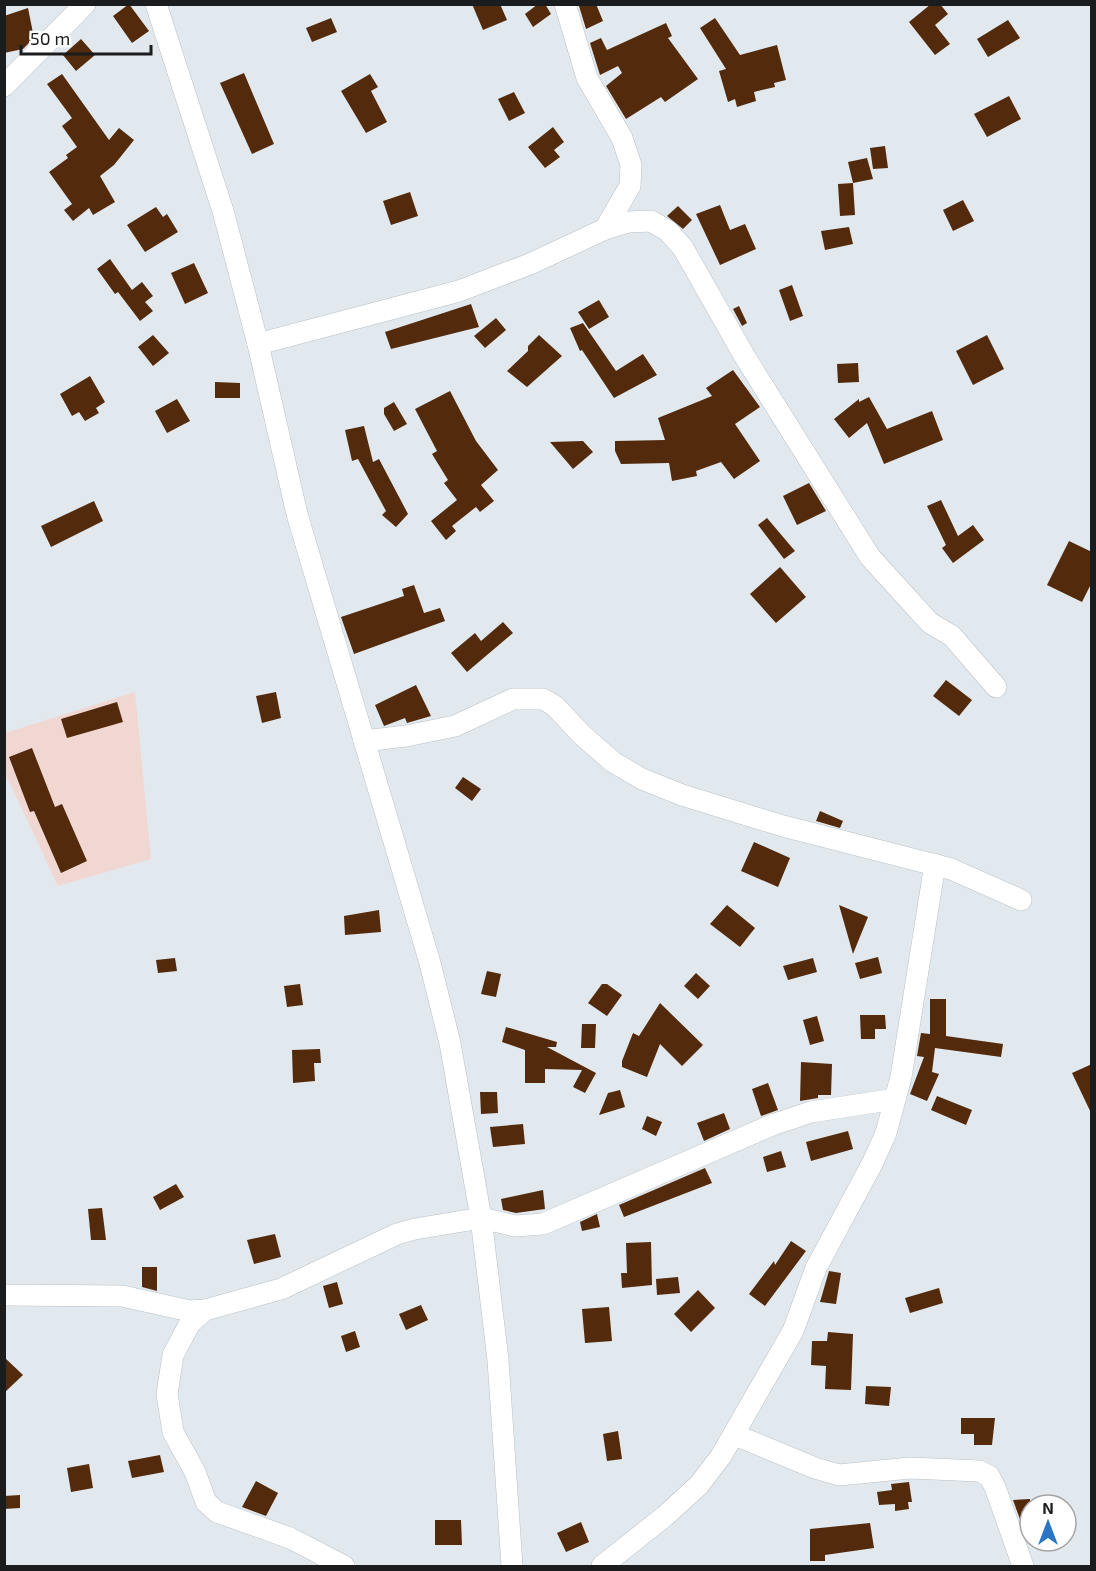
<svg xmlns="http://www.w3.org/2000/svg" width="1096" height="1571" font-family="'Exo 2',sans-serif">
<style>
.education{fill:#f1d7d2}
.building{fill:#532a0b}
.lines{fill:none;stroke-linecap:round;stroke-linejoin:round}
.minor-casing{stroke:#b9c0c6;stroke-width:22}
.minor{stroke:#fff;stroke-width:21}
</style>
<rect width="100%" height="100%" fill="#e2e9ee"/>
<polygon class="education" points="135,692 151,859 58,886 5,773 5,733"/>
<g class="building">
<polygon points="129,4 149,31 132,43 113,16"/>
<polygon points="472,4 500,4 507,20 483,30"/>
<polygon points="538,4 545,4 551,14 533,27 525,14"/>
<polygon points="583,4 596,4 603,21 586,29 579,6"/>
<polygon points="931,4 940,4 948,14 935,25 950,44 935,55 909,22"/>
<polygon points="28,8 34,38 23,49 4,53 4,16"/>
<polygon points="331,18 337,32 312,42 306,28"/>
<polygon points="715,18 740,55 777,45 786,80 774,83 775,87 754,92 756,101 737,107 735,99 728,102 719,71 726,69 700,28"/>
<polygon points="1008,20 1020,38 988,57 977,39"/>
<polygon points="666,23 672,36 668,38 698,79 665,102 661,97 626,119 606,86 622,73 618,66 600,75 590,43 601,38 607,50"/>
<polygon points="81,39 95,55 76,71 63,55"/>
<polygon points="244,73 274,144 252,154 220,83"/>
<polygon points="62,74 109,140 119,128 134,140 114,165 100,176 115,202 93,215 89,208 73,221 64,210 72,204 49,172 68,158 66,155 77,147 62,126 72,118 47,84"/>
<polygon points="370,74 378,87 371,91 387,122 366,133 341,91"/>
<polygon points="514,92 525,113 509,121 498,99"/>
<polygon points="1009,96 1021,119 987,137 974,114"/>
<polygon points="553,127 564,142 554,150 560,157 545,168 528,147"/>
<polygon points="885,146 888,168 873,169 870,148"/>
<polygon points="867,158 873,179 853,183 855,215 840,216 838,184 853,183 848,162"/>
<polygon points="410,192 418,216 391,225 383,201"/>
<polygon points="963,200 974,221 953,231 943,210"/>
<polygon points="720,205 730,230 745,224 756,249 720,265 696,214"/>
<polygon points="678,206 692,220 683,229 667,216"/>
<polygon points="156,207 163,217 167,214 178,232 145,252 127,225"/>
<polygon points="849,227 853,244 825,250 821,231"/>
<polygon points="110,259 132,290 142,282 153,296 145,302 153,311 140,321 118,292 115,294 97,269"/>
<polygon points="194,263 208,293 185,304 171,273"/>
<polygon points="792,285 803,316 790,321 779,290"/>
<polygon points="599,300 609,317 589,329 578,312"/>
<polygon points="471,304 479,327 391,349 385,332"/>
<polygon points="739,306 747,323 742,326 733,309"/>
<polygon points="496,318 506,330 485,348 474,336"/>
<polygon points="583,323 616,371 643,354 657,375 614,398 582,350 580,351 570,328"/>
<polygon points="153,335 169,353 153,366 138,347"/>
<polygon points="539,335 562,356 527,387 507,371 528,351 528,346"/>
<polygon points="987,335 1004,369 973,385 956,351"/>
<polygon points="858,363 859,382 838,383 837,364"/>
<polygon points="733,370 760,407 735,424 760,461 734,479 721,462 696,471 697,476 672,481 669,463 621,464 615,451 615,441 665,440 658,418 712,396 706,388"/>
<polygon points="90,376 105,402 96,408 99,413 85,421 79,412 72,416 60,394"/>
<polygon points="215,382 240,383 240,398 215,398"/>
<polygon points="450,391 476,441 498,470 481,485 494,501 480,512 476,507 452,526 456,531 446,540 431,521 457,500 444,483 448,480 432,454 437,451 415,409"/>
<polygon points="869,397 887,429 932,411 943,440 884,464 867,423 849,438 834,419 859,399 859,402"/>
<polygon points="177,399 190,421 167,433 155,411"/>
<polygon points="394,402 407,424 394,431 384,414 384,408"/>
<polygon points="364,426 373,462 379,459 408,514 396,527 382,515 386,511 358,459 352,461 345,430"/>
<polygon points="583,441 593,452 573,469 550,442"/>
<polygon points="809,483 826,511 797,525 783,496"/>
<polygon points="941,500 958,536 973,525 984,540 953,563 942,548 946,545 927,506"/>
<polygon points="94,501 103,521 51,547 41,526"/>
<polygon points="767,518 795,551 784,559 758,525"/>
<polygon points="1069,541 1092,552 1092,582 1082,602 1047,585"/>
<polygon points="780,567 806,597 776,623 750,594"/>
<polygon points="414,585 424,613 440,608 445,621 354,654 341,617 404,596 402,589"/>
<polygon points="503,622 513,633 467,672 451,653 475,633 481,641"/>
<polygon points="946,680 972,700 959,716 933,696"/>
<polygon points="416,685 431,716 407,723 405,718 384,726 375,705"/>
<polygon points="276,692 281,718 262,723 256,696"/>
<polygon points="117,702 123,722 67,738 61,719"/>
<polygon points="32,748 55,807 62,804 87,861 61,873 34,811 30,812 9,757"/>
<polygon points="463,777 481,789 472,801 455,788"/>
<polygon points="820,811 843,821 840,828 816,821"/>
<polygon points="754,842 790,858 778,887 741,871"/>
<polygon points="727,905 755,928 740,947 710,924"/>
<polygon points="839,905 868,917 853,954"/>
<polygon points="379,910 381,932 345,935 344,916"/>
<polygon points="878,957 882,973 860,979 855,963"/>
<polygon points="175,958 177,971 158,973 156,960"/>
<polygon points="813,958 817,972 788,980 783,966"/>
<polygon points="487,971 501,974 496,997 481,994"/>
<polygon points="696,973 710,986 698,999 684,986"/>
<polygon points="300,984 303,1005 287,1007 284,986"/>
<polygon points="602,984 607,984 622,995 607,1016 588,1003"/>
<polygon points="930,999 946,999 946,1036 1003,1044 1001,1057 935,1048 932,1072 939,1074 927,1101 910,1094 924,1057 917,1056 921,1033 930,1034"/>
<polygon points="660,1003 703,1045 682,1066 660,1044 647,1077 622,1067 622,1061 633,1033 639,1036"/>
<polygon points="860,1015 885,1015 886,1029 875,1029 875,1039 861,1039"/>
<polygon points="817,1016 824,1041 810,1045 803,1020"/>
<polygon points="582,1024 596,1024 595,1048 581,1048"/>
<polygon points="506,1027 557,1042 556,1047 547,1047 596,1073 585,1093 573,1087 582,1070 545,1069 545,1083 525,1083 525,1050 502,1042"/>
<polygon points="320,1049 321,1063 314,1063 315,1081 293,1083 292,1050"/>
<polygon points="801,1062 832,1064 831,1095 818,1095 818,1098 800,1101"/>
<polygon points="1092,1064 1092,1115 1072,1073"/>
<polygon points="768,1083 778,1110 761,1116 752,1089"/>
<polygon points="620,1090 625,1107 599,1115 608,1093"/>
<polygon points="480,1092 497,1092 498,1113 481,1114"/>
<polygon points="937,1096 972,1110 966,1125 931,1110"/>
<polygon points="724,1113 730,1129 704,1141 697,1123"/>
<polygon points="647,1116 662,1122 656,1136 642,1129"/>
<polygon points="523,1124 525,1144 493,1147 490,1127"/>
<polygon points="848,1131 853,1149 811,1161 806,1142"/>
<polygon points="781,1151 786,1167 767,1172 763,1157"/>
<polygon points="705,1168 712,1183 624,1217 619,1205"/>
<polygon points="176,1184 184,1197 160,1210 153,1197"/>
<polygon points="543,1190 545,1209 516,1213 503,1210 501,1199"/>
<polygon points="102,1208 106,1240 91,1240 88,1209"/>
<polygon points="597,1214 600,1227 582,1231 580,1222"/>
<polygon points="275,1234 281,1257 254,1264 247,1240"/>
<polygon points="791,1241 806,1251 765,1306 749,1294 774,1261 775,1265"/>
<polygon points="651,1242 652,1285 622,1288 621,1273 627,1273 626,1243"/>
<polygon points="142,1267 157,1267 157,1291 142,1287"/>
<polygon points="829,1271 841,1273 836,1304 820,1302"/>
<polygon points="678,1277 680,1293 657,1295 656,1279"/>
<polygon points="337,1282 343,1304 329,1308 323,1286"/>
<polygon points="939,1288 943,1303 910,1313 905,1298"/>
<polygon points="698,1290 715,1308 691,1332 674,1314"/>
<polygon points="421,1305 428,1320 406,1330 399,1314"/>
<polygon points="609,1307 612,1341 585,1343 582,1309"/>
<polygon points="355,1331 360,1347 346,1352 341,1336"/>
<polygon points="828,1332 853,1334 851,1390 825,1389 826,1366 811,1365 812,1341 827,1341"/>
<polygon points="4,1357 23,1375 4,1393"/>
<polygon points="866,1386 891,1387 889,1406 865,1404"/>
<polygon points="961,1418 995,1418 992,1445 974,1445 974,1434 961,1434"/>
<polygon points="618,1431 622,1459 607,1461 603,1434"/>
<polygon points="160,1455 164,1472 132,1478 128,1461"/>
<polygon points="89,1464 93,1488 71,1492 67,1468"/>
<polygon points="256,1481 278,1493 266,1516 242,1507"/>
<polygon points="909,1482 912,1502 908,1502 909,1509 895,1511 895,1504 879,1505 877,1492 892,1490 891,1484"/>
<polygon points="20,1495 20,1508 4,1509 4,1496"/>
<polygon points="1030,1499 1030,1525 1022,1525 1013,1500"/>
<polygon points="435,1520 461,1520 462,1545 435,1545"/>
<polygon points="581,1522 589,1542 566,1552 557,1533"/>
<polygon points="870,1523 874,1548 825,1555 825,1561 810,1561 810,1529"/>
</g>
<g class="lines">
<g class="minor-casing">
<g id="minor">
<polyline points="156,4 223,211 258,344 297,514 430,963 450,1043 481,1218 498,1360 512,1566"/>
<polyline points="565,4 587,78 622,138 631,165 630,186 605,229"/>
<polyline points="4,86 85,4"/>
<polyline points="258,344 459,291 530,264 605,229 628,222 651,221 668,231 683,248 745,357 870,557 930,623 952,636 996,687"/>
<polyline points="364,741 406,736 455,726 513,699 543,699 555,706 582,735 613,762 642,779 682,795 783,826 951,869 1021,900"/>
<polyline points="4,1295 122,1296 190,1311 205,1310 281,1289 397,1234 415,1229 481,1218 515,1226 543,1224 772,1125 811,1112 895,1099"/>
<polyline points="205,1310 190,1323 173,1355 167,1394 173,1432 195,1472 206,1502 217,1512 290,1538 344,1566"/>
<polyline points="735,1435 815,1468 839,1475 910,1468 979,1471 989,1476 995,1487 1023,1566"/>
<polyline points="602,1566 665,1516 699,1485 721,1456 793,1331 816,1268 872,1164 886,1133 901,1077 935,864"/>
</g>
</g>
<use href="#minor" class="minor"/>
</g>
<rect width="1096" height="1571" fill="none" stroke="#1a1c1e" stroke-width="12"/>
<g transform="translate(1048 1523)"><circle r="28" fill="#ffffff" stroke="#a3a4a5" stroke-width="1.5"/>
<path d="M0-4.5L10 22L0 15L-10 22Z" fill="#2a76c6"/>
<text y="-9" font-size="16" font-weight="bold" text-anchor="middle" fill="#1a1c1e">N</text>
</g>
<path d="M21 45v9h130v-9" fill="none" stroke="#1a1c1e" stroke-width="3"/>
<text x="30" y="45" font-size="18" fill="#1a1c1e" stroke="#ffffff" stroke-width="4.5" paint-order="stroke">50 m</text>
</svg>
